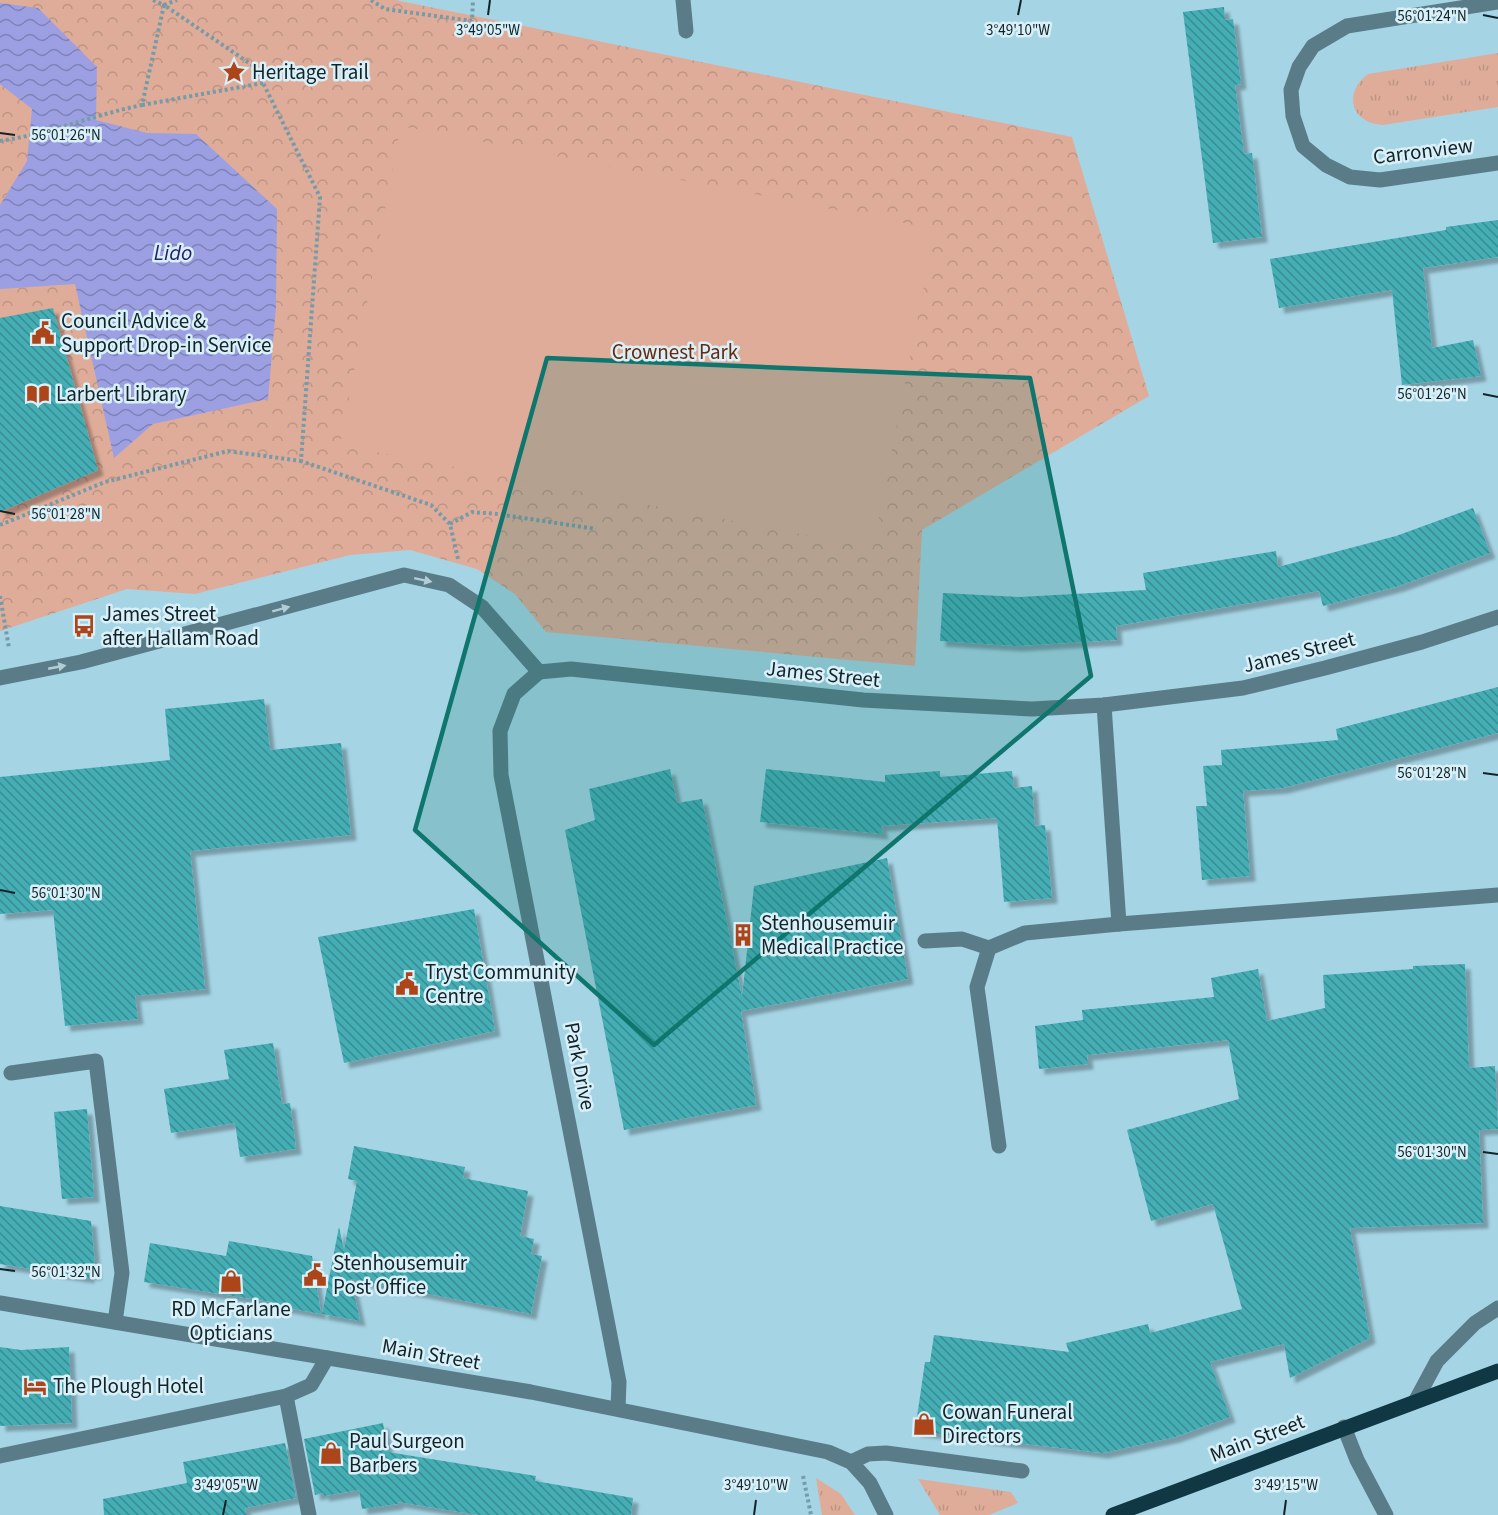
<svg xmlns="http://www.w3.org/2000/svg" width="1498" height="1515" font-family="'Source Sans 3',sans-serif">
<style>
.grass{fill:url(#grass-tufts)}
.park{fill:url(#park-crowns)}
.pitch{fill:#dfac99}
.water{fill:url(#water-waves)}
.building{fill:url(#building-back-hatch);filter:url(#shadow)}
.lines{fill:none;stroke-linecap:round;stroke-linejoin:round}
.path{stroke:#769ba8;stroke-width:4;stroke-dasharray:3 3;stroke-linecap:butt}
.minor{stroke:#5a7c88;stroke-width:15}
.major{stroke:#103844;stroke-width:15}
.oneway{fill:#b3cdd6}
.marked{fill:#0f766e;fill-opacity:0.2;stroke:#0f766e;stroke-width:4.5;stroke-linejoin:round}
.ticks{fill:none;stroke:#12242a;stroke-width:2}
.labels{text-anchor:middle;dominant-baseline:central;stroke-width:5;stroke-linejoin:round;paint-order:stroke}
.poi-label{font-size:21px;fill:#12242a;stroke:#d9f0f8;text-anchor:start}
.street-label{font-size:21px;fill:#12242a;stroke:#d9f0f8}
.park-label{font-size:21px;fill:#69290d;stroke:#d9f0f8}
.water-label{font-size:22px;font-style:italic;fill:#281f6b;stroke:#d9f0f8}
.ticks-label{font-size:15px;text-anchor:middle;fill:#12242a;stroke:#d9f0f8;stroke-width:5;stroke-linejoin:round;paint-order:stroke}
</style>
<defs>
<pattern id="grass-tufts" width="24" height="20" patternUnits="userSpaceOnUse" patternTransform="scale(1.5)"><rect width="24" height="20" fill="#dfac99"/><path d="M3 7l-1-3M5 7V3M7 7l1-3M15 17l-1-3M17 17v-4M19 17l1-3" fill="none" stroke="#be9484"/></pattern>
<pattern id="park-crowns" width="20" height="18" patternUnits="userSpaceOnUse" patternTransform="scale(1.5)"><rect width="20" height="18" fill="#dfac99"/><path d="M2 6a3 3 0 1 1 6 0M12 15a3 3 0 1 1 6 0" fill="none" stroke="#be9484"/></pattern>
<pattern id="water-waves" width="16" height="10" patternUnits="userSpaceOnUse" patternTransform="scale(1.5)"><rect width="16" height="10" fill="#9ca0e2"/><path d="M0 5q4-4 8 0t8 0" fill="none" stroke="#7e82b7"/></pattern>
<pattern id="building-back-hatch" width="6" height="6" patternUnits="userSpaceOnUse" patternTransform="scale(1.5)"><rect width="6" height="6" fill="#44aeb4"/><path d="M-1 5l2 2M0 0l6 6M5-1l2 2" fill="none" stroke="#378d93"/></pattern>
<filter id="shadow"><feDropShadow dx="5.5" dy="5.5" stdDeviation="1.5" flood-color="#0004"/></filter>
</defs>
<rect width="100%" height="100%" fill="#a5d4e4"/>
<g class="grass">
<path d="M1498,53V107L1383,125C1350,123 1343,93 1368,74Z"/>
<polygon points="816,1478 841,1494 855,1515 822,1515"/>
<polygon points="918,1479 1011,1492 1018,1503 989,1515 940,1515"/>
</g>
<polygon class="park" points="0,0 395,0 1072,137 1149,396 922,530 915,666 546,632 515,594 477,569 410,550 350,555 195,594 127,589 0,631"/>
<polygon class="pitch" points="401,126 935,229 873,548 340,445"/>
<polygon class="water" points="0,3 38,8 97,67 96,120 147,133 196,134 277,209 276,307 268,399 153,424 114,458 75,284 0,289 0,205 27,161 32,109 0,84"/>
<g class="building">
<polygon points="1224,7 1225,20 1233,19 1241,84 1235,85 1244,154 1252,153 1262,237 1213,243 1183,12"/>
<polygon points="1498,220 1498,257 1423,268 1432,348 1473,340 1481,376 1402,385 1392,290 1279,308 1270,259 1446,230 1446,227"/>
<polygon points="53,308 98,470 0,512 0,318"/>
<polygon points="1473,508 1490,553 1399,586 1323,606 1319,591 1116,626 1117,640 1016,646 940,641 943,593 1020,597 1146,590 1143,573 1276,551 1278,567 1396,536"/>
<polygon points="1498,687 1498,733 1283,788 1243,791 1250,876 1202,880 1196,806 1207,806 1203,766 1222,765 1221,750 1338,740 1336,729"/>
<polygon points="264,699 270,750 341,743 351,835 190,851 205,989 135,996 138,1019 65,1026 53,910 0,914 0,777 170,760 165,709"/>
<polygon points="670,769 677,803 702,799 742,997 754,886 887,858 908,979 741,1011 756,1105 624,1130 565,830 595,820 589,789"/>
<polygon points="766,769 885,782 885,775 940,771 940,777 1012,771 1014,788 1032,786 1035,826 1045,825 1052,898 1004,902 997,818 881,826 883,834 760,822"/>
<polygon points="474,909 495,1031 344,1063 318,937"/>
<polygon points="1465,964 1469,1068 1495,1066 1498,1129 1479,1130 1483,1223 1350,1228 1370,1338 1290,1378 1284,1344 1210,1362 1230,1417 1175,1437 1103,1453 915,1431 925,1362 930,1362 934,1335 1069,1352 1066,1343 1148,1324 1150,1333 1242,1309 1213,1204 1151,1221 1127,1130 1239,1099 1228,1040 1087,1055 1088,1064 1039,1069 1035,1026 1083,1020 1082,1010 1214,997 1211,978 1258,969 1267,1021 1325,1008 1323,975 1413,969 1413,966"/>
<polygon points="273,1043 282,1104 290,1103 296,1149 240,1157 235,1123 171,1133 164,1089 229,1079 224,1050"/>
<polygon points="87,1109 94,1197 62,1199 54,1112"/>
<polygon points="354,1146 465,1167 463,1178 528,1191 520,1236 534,1239 531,1254 542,1256 531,1314 351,1279 360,1321 322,1314 339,1227 344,1250 357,1181 348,1179"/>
<polygon points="0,1206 91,1221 96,1275 89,1274 89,1278 0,1264"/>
<polygon points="229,1241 312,1256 321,1314 271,1305 272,1302 144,1282 150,1243 226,1256"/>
<polygon points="0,1347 21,1350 69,1347 72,1423 0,1426"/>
<polygon points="383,1423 388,1452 536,1476 535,1481 633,1498 631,1515 478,1515 398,1502 398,1504 362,1509 359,1490 324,1496 323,1493 315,1495 304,1439"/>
<polygon points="285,1443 296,1498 245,1508 246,1515 104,1515 103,1499 187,1483 183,1462"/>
</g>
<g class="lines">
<g class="path">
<polyline points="153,0 164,5 177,0"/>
<polyline points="371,0 385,9 472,21 473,0"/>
<polyline points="142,105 263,83"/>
<path d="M0,141C48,134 94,115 142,105L164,5L255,67L320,197L301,461L431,505L450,524L458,559"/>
<polyline points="450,524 472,512 497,514 596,529"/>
<polyline points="0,525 105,482 228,451 301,461"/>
<polyline points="0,596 9,648"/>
<polyline points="803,1476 811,1515"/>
</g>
<g class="minor">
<polyline points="683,0 686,31"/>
<polyline points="1498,2 1347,26 1313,46 1299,67 1291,90 1293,116 1303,146 1326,165 1350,177 1380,180 1498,163"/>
<polyline points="539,672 571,669 863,700 1032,709 1104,705 1243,688 1325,668 1422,642 1498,617"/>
<polyline points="539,672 514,694 500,731 501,775 619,1382 618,1409"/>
<polyline points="0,678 81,662 404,575 449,585 482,607 539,672"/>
<polyline points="1104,705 1119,924 1498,895"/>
<polyline points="925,941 962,939 989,948"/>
<polyline points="11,1073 96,1061 122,1273 115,1322"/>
<polyline points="999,1146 977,987 989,948 1025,933 1119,924"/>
<polyline points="0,1303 531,1392 828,1452 851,1462 870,1483 886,1515"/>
<polyline points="286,1396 309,1515"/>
<polyline points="1416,1400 1437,1361 1475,1323 1498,1308"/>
<polyline points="1344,1427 1357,1460 1386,1515"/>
<polyline points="0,1456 286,1396 311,1385 327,1358"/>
<polyline points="851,1462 868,1454 886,1453 1022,1471"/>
</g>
<polyline class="major" points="1113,1515 1498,1371"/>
</g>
<defs><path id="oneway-solid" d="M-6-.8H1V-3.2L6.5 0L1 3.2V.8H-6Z" transform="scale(1.5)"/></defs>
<g class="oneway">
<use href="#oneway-solid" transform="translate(423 580) rotate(12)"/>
<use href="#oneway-solid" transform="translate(281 609) rotate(-15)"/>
<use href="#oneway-solid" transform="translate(57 667) rotate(-11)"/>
</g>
<path class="marked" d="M547,358L1030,378L1091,676L654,1045L415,830Z"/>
<path class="ticks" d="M488,15L490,0M1018,15L1021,0M1483,15L1498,18M0,133L15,135M1483,394L1498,397M0,511L15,514M1483,773L1498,775M0,890L15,893M1483,1152L1498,1154M0,1269L15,1271M223,1515L226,1500M754,1515L756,1500M1284,1515L1286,1500"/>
<defs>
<g id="sight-bare" transform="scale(1.8)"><path d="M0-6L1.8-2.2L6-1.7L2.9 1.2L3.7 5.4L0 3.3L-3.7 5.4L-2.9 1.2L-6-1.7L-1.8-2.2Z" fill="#ac461a" stroke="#d9f0f8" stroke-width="2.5" paint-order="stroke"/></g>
<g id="civic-bare" transform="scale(1.8)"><path d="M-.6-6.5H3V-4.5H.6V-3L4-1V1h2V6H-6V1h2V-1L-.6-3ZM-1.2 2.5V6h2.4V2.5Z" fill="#ac461a" stroke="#d9f0f8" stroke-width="2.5" paint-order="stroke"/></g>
<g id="library-bare" transform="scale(1.8)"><path d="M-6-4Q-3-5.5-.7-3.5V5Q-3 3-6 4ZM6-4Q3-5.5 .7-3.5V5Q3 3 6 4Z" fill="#ac461a" stroke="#d9f0f8" stroke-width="2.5" paint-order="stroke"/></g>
<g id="bus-bare" transform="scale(1.8)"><path d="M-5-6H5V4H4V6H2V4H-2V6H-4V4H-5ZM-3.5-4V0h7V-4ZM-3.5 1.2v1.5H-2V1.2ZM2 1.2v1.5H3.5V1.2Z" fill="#ac461a" stroke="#d9f0f8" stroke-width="2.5" paint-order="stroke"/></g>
<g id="building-bare" transform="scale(1.8)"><path d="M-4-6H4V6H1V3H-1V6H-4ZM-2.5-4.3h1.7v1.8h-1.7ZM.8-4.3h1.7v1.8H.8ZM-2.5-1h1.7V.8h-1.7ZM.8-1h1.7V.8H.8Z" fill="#ac461a" stroke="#d9f0f8" stroke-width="2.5" paint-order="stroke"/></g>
<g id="shop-bare" transform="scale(1.8)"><path d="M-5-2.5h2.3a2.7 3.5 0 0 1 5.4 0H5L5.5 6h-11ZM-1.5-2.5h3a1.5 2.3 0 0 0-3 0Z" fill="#ac461a" stroke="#d9f0f8" stroke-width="2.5" paint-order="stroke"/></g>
<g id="hotel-bare" transform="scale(1.8)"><path d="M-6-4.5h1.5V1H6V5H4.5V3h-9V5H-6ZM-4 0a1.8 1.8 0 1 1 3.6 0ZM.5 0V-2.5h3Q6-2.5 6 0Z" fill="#ac461a" stroke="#d9f0f8" stroke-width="2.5" paint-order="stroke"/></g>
</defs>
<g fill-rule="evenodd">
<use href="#sight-bare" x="234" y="72"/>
<use href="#civic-bare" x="43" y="333"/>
<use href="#library-bare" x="38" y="394"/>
<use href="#bus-bare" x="84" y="626"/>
<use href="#building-bare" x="743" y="935"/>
<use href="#civic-bare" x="407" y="984"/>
<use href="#civic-bare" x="315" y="1275"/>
<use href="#shop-bare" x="231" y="1281"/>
<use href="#hotel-bare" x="35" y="1386"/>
<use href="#shop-bare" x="924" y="1424"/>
<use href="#shop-bare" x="331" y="1453"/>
</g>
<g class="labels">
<g class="poi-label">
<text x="252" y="72">Heritage Trail</text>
<text x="61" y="321">Council Advice &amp;<tspan x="61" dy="24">Support Drop-in Service</tspan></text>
<text x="56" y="394">Larbert Library</text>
<text x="102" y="614">James Street<tspan x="102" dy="24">after Hallam Road</tspan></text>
<text x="761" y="923">Stenhousemuir<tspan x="761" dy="24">Medical Practice</tspan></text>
<text x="425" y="972">Tryst Community<tspan x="425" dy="24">Centre</tspan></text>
<text x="333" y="1263">Stenhousemuir<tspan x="333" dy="24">Post Office</tspan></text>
<text x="231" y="1309" text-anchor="middle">RD McFarlane<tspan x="231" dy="24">Opticians</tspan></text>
<text x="53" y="1386">The Plough Hotel</text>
<text x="942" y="1412">Cowan Funeral<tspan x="942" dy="24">Directors</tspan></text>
<text x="349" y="1441">Paul Surgeon<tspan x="349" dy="24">Barbers</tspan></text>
</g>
<g class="street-label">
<text transform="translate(1423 151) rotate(-7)">Carronview</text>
<text transform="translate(1299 652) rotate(-14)">James Street</text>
<text transform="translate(823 674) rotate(6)">James Street</text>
<text transform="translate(580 1066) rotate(79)">Park Drive</text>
<text transform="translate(431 1354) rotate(10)">Main Street</text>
<text transform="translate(1257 1438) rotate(-21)">Main Street</text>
</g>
<g class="park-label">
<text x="675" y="352">Crownest Park</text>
</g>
<g class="water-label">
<text x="173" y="253">Lido</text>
</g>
</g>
<g class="ticks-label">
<text x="1432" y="21">56°01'24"N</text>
<text x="488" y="35">3°49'05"W</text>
<text x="1018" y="35">3°49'10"W</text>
<text x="66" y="140">56°01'26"N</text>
<text x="1432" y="399">56°01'26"N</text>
<text x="66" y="519">56°01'28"N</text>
<text x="1432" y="778">56°01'28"N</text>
<text x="66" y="898">56°01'30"N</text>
<text x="1432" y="1157">56°01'30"N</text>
<text x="66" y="1277">56°01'32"N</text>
<text x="226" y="1490">3°49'05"W</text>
<text x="756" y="1490">3°49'10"W</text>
<text x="1286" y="1490">3°49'15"W</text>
</g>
</svg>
